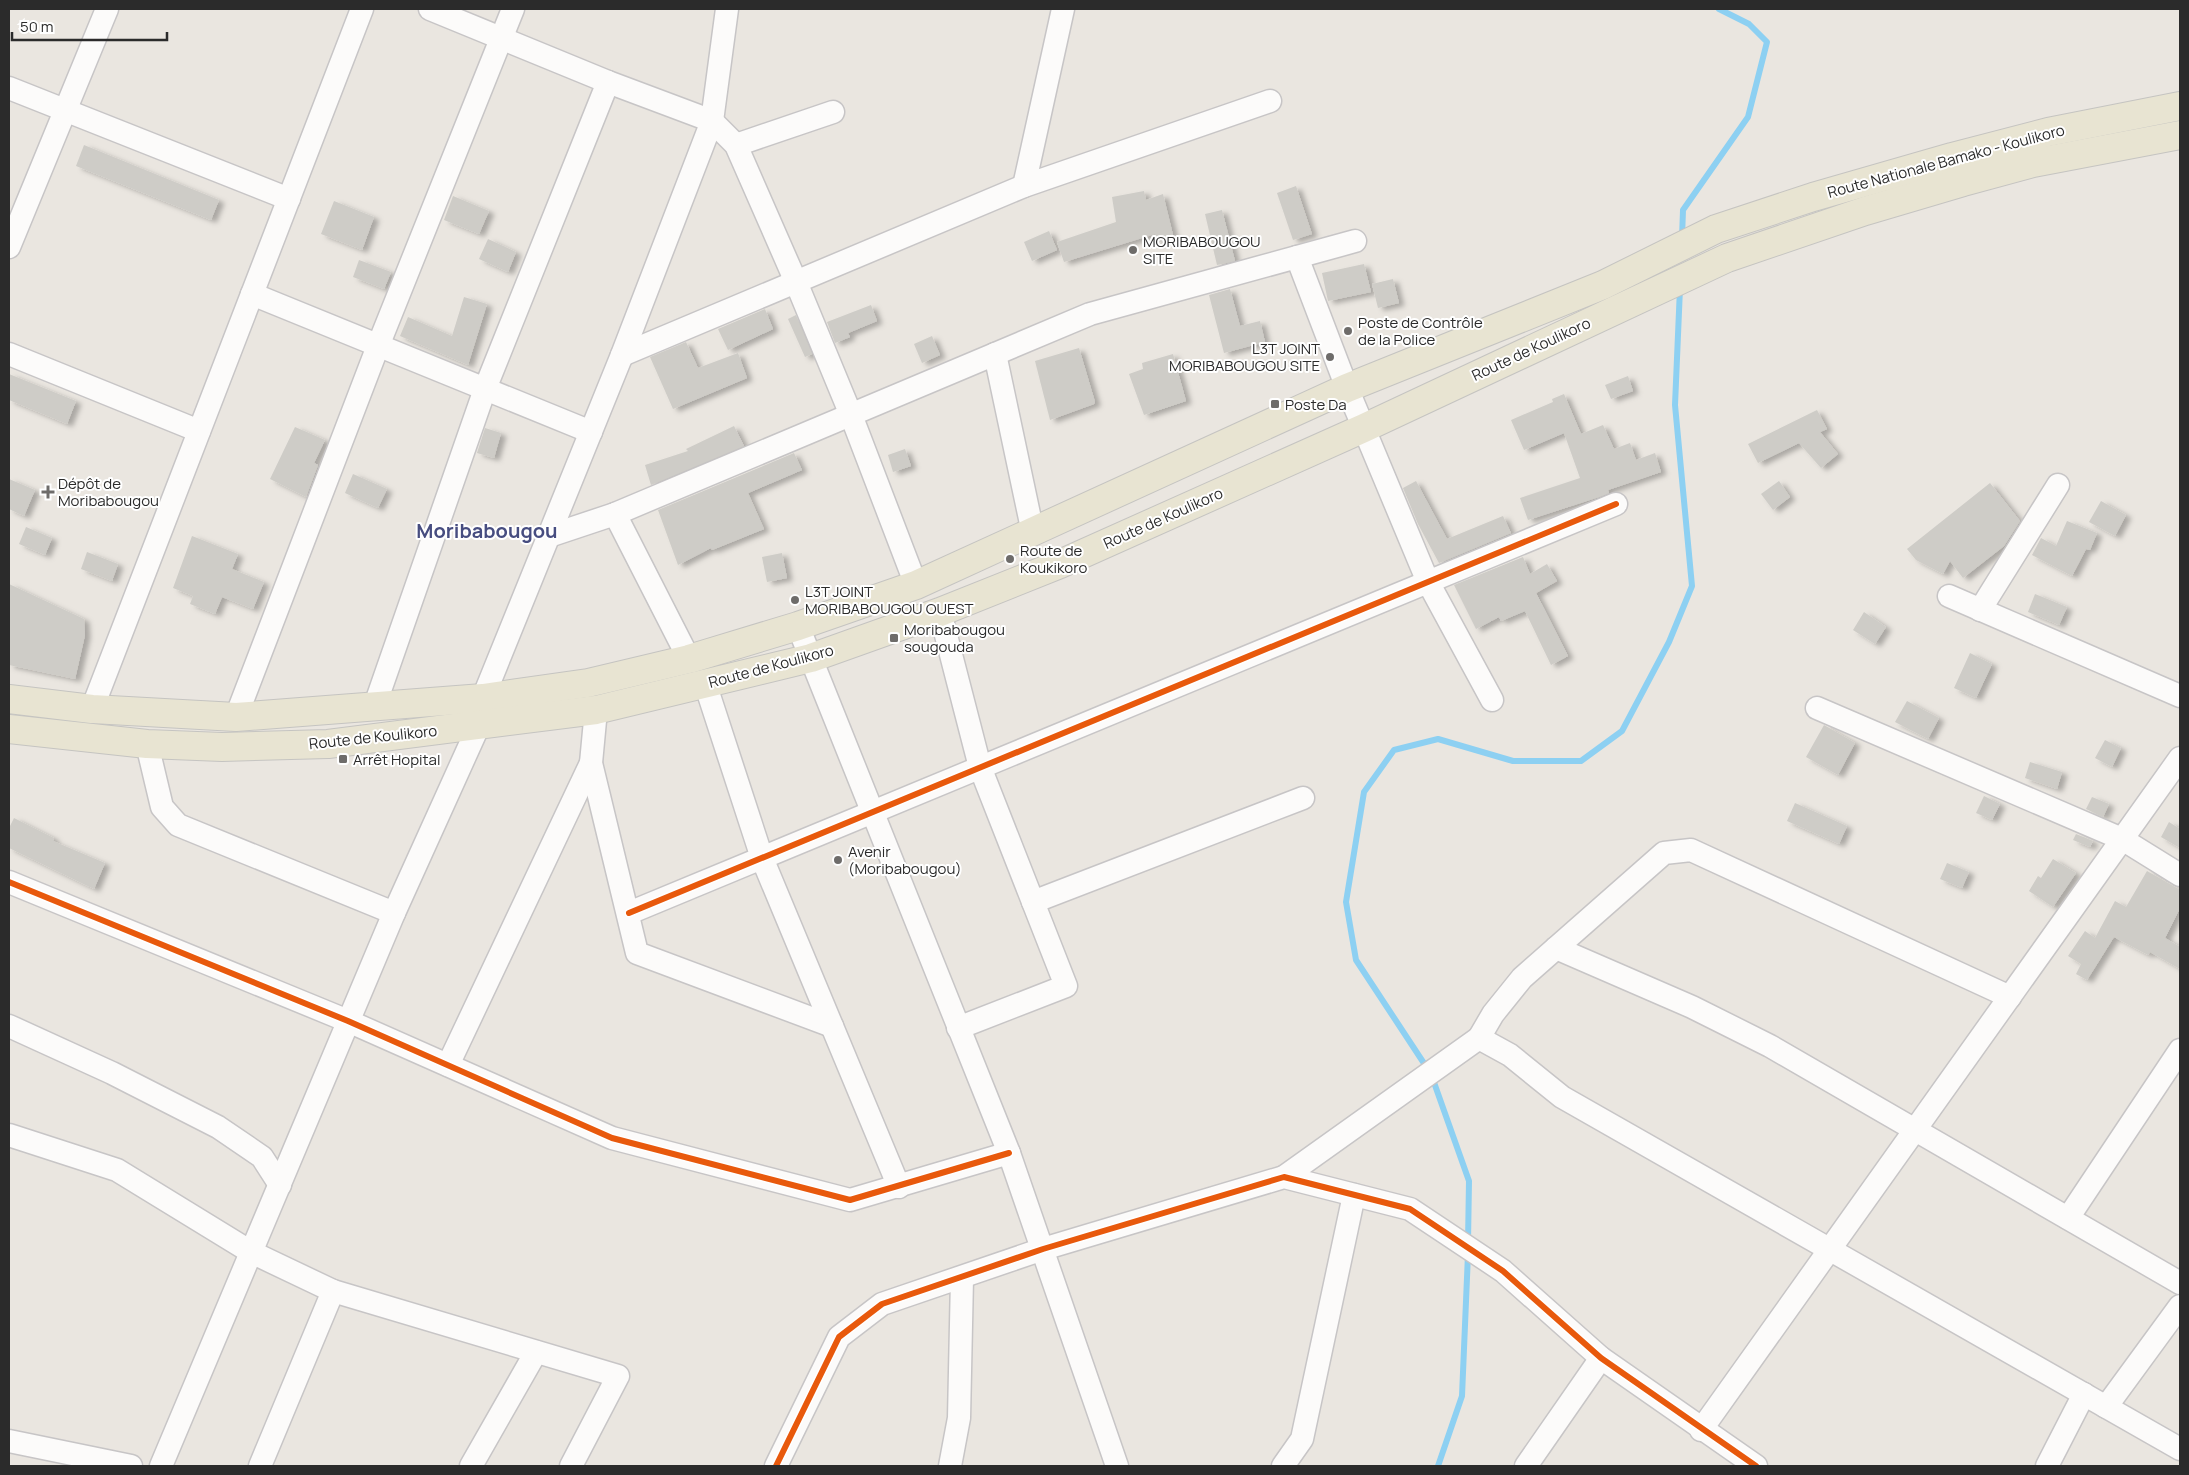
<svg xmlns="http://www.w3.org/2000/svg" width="2189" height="1475" font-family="Manrope,sans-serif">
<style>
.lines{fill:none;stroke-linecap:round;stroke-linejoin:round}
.stream{stroke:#8dd0f2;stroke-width:6}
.building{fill:#ceccc7;filter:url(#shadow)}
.minor-casing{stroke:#c7c5c6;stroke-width:25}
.major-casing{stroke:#c5c4c1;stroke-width:30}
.minor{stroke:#fcfbfa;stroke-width:22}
.major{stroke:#e8e4d2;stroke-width:28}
.cycleway-casing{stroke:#fff;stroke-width:9}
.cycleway{stroke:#e8590c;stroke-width:6}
.poi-dot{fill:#6e6c6a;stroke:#fff;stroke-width:2}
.labels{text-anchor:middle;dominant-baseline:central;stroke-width:4;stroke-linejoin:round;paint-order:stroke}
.street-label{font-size:15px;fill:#2b2b2b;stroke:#fff}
.poi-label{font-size:15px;fill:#2b2b2b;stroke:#fff;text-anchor:start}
.district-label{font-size:20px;font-weight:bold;fill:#474d80;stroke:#fff}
</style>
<defs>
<filter id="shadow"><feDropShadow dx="5.5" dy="3" stdDeviation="2.5" flood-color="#0004"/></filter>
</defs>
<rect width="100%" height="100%" fill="#eae6e0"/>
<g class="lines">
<g class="stream">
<polyline points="1682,238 1683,210 1748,117 1767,42 1749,24 1719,9"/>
<polyline points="1468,1242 1469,1181 1431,1074 1356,960 1346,902 1364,792 1394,750 1438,739 1513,761 1581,761 1622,731 1669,642 1692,586 1675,405 1680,288"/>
<polyline points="1438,1466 1462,1396 1468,1254"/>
</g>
</g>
<g class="building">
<polygon points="84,145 219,200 211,220 76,166"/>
<polygon points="1296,186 1312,234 1293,240 1277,193"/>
<polygon points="1144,191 1146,200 1163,194 1174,239 1157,243 1155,234 1064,262 1057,242 1116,222 1112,197"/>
<polygon points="453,196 489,211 479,234 444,220"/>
<polygon points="334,201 374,217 362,250 321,234"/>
<polygon points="1222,210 1235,261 1217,265 1205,214"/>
<polygon points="1049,231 1057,250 1032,261 1024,242"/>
<polygon points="488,239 516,252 508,272 479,259"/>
<polygon points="359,260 391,272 384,289 353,277"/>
<polygon points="1364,264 1371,292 1328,301 1322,273"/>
<polygon points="1393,279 1399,303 1378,308 1372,284"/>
<polygon points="1230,289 1240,326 1260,321 1265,342 1224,353 1209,295"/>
<polygon points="464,297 487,304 468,365 400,336 408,317 452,336"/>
<polygon points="871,305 877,321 848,333 850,337 835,343 827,322"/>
<polygon points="765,309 773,329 728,350 718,329"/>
<polygon points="796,315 812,354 805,357 788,319"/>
<polygon points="932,336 940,355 922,363 914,344"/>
<polygon points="686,342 698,368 738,353 747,378 673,409 650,357"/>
<polygon points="1079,348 1095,402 1094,404 1050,420 1035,361"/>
<polygon points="1173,354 1186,401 1144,415 1129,374 1143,369 1142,363"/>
<polygon points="9,374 76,401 67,424 9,400"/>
<polygon points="1628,376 1633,391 1611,399 1605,385"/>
<polygon points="1564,394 1581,434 1603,425 1614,449 1630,443 1636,460 1655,453 1661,472 1608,490 1609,493 1599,497 1528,520 1520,498 1580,478 1564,433 1524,450 1511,420 1553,402 1552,399"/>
<polygon points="1817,410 1827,429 1820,432 1838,454 1821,468 1799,443 1758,463 1748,444"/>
<polygon points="734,426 744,446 651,485 645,465 688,451 686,449"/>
<polygon points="295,427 325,440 314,463 318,465 306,497 270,479"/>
<polygon points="485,428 501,433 494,458 477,453"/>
<polygon points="905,449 911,466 893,472 888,455"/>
<polygon points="794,453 802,470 748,493 764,529 712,550 711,548 678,565 658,510"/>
<polygon points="353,474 387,489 378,508 345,493"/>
<polygon points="9,479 35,490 24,516 9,509"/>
<polygon points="1416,481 1447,539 1503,516 1511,533 1439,563 1418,524 1403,488"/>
<polygon points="1779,481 1790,497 1773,510 1761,494"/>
<polygon points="1990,483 2020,521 2004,546 1963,578 1950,561 1943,574 1916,560 1907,549"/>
<polygon points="2101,501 2126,515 2115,536 2089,522"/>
<polygon points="2067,521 2097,533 2090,550 2086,549 2072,576 2032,555 2041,538 2056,546"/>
<polygon points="26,527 52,538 45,555 19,544"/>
<polygon points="192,536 238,554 232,569 264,582 253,609 222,597 215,614 190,604 193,596 173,588"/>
<polygon points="87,552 118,564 112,581 81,569"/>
<polygon points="782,553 787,578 767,582 762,557"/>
<polygon points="1523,557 1530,574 1547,564 1557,581 1536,593 1568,656 1551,665 1525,611 1501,621 1499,617 1476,629 1454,585"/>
<polygon points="9,584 84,619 85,635 75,679 9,665"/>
<polygon points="2035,594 2067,607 2059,625 2028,612"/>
<polygon points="1864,612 1886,627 1875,644 1853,630"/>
<polygon points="1970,653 1992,664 1976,698 1954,688"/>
<polygon points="1907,701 1939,718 1928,739 1895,722"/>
<polygon points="1824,725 1855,743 1838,775 1806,757"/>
<polygon points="2105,740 2121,748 2112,767 2095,758"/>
<polygon points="2030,762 2062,772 2057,789 2025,778"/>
<polygon points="1984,796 2000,804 1992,820 1976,813"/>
<polygon points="2092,797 2109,804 2103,817 2086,809"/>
<polygon points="1795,803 1847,826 1839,844 1787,821"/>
<polygon points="14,818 54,838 53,841 105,863 94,889 9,848 9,828"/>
<polygon points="2169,822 2180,829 2180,848 2161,837"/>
<polygon points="2076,834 2093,841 2090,847 2073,840"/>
<polygon points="2053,859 2076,873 2053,907 2029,891 2038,876 2041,878"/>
<polygon points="1947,863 1969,872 1962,888 1940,879"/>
<polygon points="2147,871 2180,890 2180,908 2165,938 2180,947 2180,969 2150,952 2148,955 2114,937 2087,980 2076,974 2081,964 2068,956 2085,931 2095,938 2115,901 2126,907"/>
</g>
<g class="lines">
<g class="minor-casing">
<g id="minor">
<polyline points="430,9 608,82 712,121 736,145 796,282 851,415 916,585"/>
<polyline points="9,88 289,199"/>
<polyline points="736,145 833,112"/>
<polyline points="1024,186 1063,9"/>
<polyline points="9,247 107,9"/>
<polyline points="1297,257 1347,388 1428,582 1492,700"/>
<polyline points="252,294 591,432"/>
<polyline points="9,354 199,431"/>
<polyline points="995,354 1033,533"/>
<polyline points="622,355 1024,186 1270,101"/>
<polyline points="615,514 689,659"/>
<polyline points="549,536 615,514 1090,314 1355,241"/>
<polyline points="1949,596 2180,696"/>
<polyline points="1980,610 2058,485"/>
<polyline points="940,612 980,767 1066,986 958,1028"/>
<polyline points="798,626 1009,1153 1117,1466"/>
<polyline points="705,683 762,858 899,1187"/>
<polyline points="483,698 622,355 712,121 727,9"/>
<polyline points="375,705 485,389 608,82"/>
<polyline points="1817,708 2122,839 2180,875"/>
<polyline points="92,709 362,9"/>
<polyline points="596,710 591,763 637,953 832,1026"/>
<polyline points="236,717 378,346 513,9"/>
<polyline points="147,744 162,807 178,825 394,913"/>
<polyline points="9,882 348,1021 612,1138 850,1200 1009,1153"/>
<polyline points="1033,902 1303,798"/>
<polyline points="629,913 1616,504"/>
<polyline points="1556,948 1692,1007 1770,1046 2180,1283"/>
<polyline points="9,1026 112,1073 218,1127 262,1157 280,1185"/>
<polyline points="1479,1038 1493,1014 1522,978 1664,853 1691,850 2010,997"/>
<polyline points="448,1065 591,763"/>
<polyline points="9,1135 117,1170 251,1252 333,1291 618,1376 571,1466"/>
<polyline points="1284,1177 1479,1038 1510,1055 1562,1097 2180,1449"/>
<polyline points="2068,1218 2180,1050"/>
<polyline points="2106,1407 2180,1306"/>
<polyline points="1701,1430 2180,758"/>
<polyline points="9,1441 131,1466"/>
<polyline points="161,1466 394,913 479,725"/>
<polyline points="260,1466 333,1291"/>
<polyline points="471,1466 536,1352"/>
<polyline points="776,1466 839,1337 882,1304 1043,1249 1284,1177 1410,1209 1503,1271 1601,1358 1756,1466"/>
<polyline points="950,1466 959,1418 962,1278"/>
<polyline points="1283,1466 1302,1439 1354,1195"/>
<polyline points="1526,1466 1601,1358"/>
<polyline points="2047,1466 2084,1394"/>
</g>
</g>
<g class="major-casing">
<g id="major">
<polyline points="9,699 92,709 236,717 483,698 588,683 689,659 798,626 916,585 1347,388 1603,285 1716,229 1813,197 1952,157 2048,132 2180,106"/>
<polyline points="9,729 147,744 222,747 328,744 596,710 811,658 940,612 1060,564 1364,428 1727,258 1865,211 1963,182 2033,163 2180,135"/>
</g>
</g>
<use href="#minor" class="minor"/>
<use href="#major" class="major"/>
<g class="cycleway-casing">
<g id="cycleway">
<polyline points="9,882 348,1021 612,1138 850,1200 1009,1153"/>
<polyline points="629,913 1616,504"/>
<polyline points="776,1466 839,1337 882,1304 1043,1249 1284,1177 1410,1209 1503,1271 1601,1358 1756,1466"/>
</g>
</g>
<use href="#cycleway" class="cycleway"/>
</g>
<g class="poi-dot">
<circle cx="1133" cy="250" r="5"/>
<circle cx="1348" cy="331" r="5"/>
<circle cx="1330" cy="357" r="5"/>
<rect x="1270" y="399" width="10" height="10" rx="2.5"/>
<path d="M45.5 484.5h5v5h5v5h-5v5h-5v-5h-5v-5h5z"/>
<circle cx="1010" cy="559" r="5"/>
<circle cx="795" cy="600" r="5"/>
<rect x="889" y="633" width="10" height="10" rx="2.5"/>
<rect x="338" y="754" width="10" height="10" rx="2.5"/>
<circle cx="838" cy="860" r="5"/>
</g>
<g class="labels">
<g class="street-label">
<text transform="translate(1946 161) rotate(-15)">Route Nationale Bamako - Koulikoro</text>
<text transform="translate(1531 349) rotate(-25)">Route de Koulikoro</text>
<text transform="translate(1163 518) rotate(-24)">Route de Koulikoro</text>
<text transform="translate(771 666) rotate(-15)">Route de Koulikoro</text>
<text transform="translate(373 737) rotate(-6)">Route de Koulikoro</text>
</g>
<g class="poi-label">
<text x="1143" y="241">MORIBABOUGOU<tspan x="1143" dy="17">SITE</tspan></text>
<text x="1358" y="322">Poste de Contrôle<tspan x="1358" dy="17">de la Police</tspan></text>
<text x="1320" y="348" text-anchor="end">L3T JOINT<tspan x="1320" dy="17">MORIBABOUGOU SITE</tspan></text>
<text x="1285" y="404">Poste Da</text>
<text x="58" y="483">Dépôt de<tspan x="58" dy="17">Moribabougou</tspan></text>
<text x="1020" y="550">Route de<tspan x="1020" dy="17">Koukikoro</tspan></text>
<text x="805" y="591">L3T JOINT<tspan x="805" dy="17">MORIBABOUGOU OUEST</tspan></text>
<text x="904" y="629">Moribabougou<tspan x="904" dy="17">sougouda</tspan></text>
<text x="353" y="759">Arrêt Hopital</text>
<text x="848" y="851">Avenir<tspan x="848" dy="17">(Moribabougou)</tspan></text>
</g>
<g class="district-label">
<text x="487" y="530">Moribabougou</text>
</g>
</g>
<rect width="2189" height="1475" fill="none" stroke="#2b2b2b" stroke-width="20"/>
<path d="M12 32v8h155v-8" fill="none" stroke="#2b2b2b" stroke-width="2.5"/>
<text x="20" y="32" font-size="15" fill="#2b2b2b" stroke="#ffffff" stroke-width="4" paint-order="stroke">50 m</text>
</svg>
